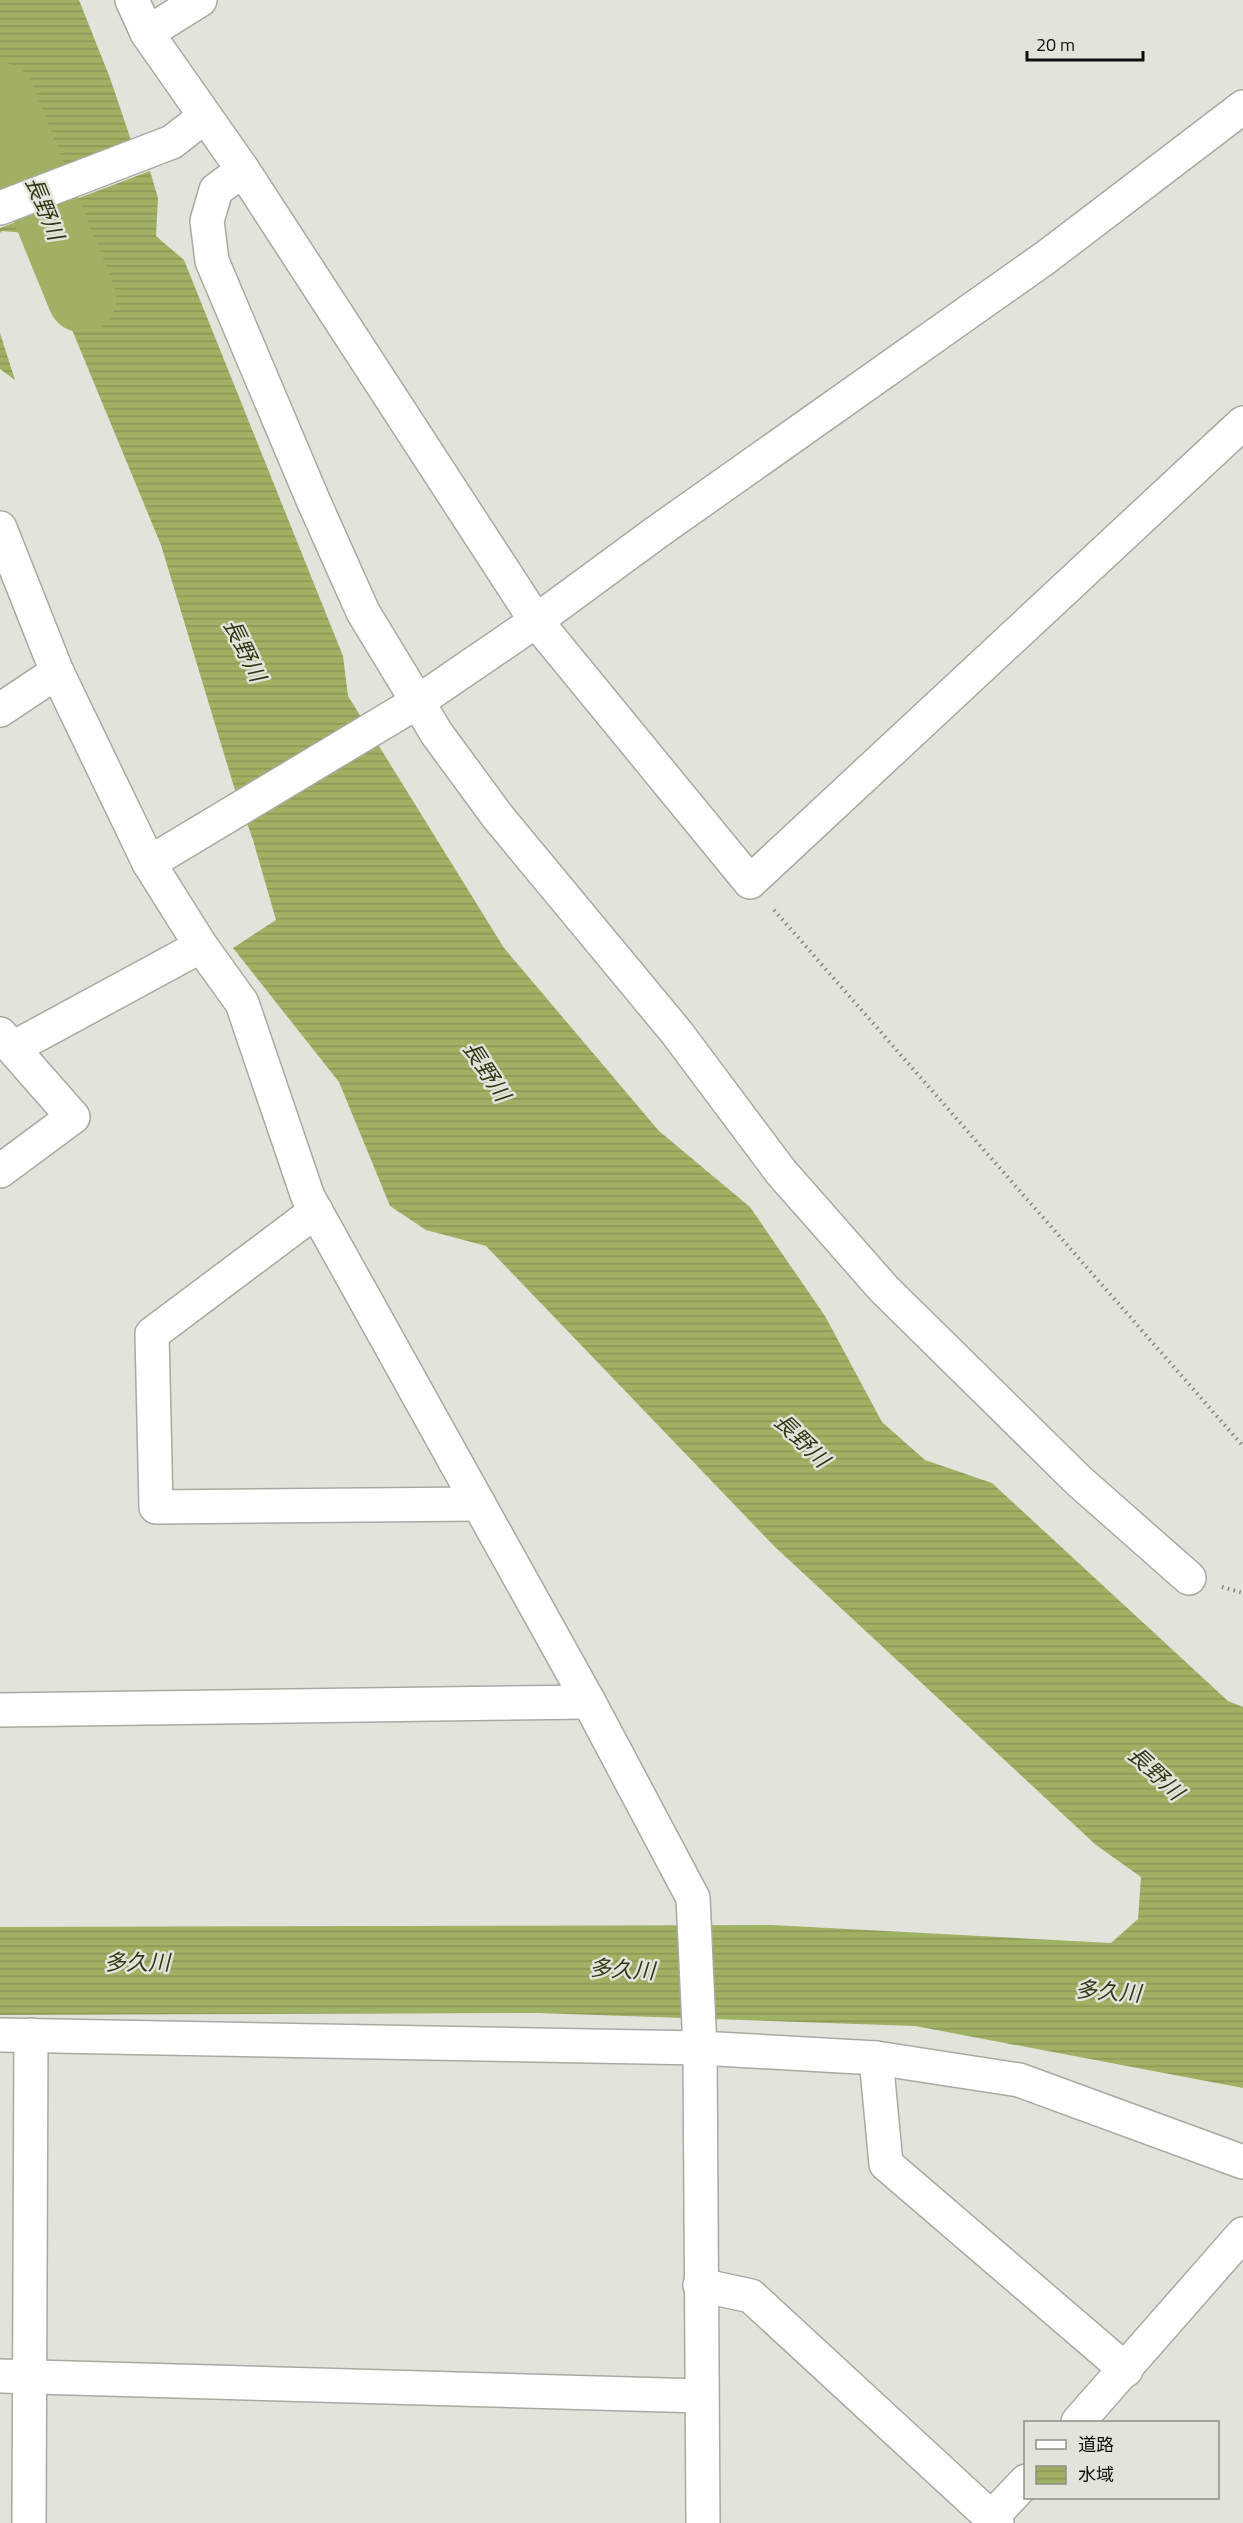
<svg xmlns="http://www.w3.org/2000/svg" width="1243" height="2523" font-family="'Titillium Web','Noto Sans JP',sans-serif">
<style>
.water{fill:url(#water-rules)}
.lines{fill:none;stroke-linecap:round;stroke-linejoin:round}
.river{stroke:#a1b164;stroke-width:69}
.street-casing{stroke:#a8aaa2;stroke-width:36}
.path{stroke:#83857f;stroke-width:4;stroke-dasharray:1.5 4.5;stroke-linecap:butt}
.street{stroke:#fff;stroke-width:33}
.labels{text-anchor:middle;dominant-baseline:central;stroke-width:5;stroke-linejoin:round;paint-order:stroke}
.water-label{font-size:22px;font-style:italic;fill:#323917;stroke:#e2e4dc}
</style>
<defs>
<pattern id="water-rules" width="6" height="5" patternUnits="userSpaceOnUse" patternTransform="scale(1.5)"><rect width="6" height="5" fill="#a1b164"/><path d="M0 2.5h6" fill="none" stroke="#899756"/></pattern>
</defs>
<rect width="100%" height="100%" fill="#e2e4dc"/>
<g class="water">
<polygon points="0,0 79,0 110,78 131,140 61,167 44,119 0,136"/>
<polygon points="0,152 8,182 0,185"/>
<polygon points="150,171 158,198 156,236 184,260 343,656 348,696 504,948 659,1131 750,1207 825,1316 882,1422 925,1460 992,1483 1228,1701 1243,1707 1243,2088 915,2026 539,2013 0,2015 0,1927 772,1925 1111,1943 1138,1919 1141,1877 1096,1845 774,1546 486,1246 426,1230 390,1206 339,1082 233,948 276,920 253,840 234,787 161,545 70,325 37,234 2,231 0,233 0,228"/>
<polygon points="0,333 15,380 0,369"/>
</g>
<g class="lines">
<polyline class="river" points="0,97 82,298"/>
<g class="street-casing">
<g id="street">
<polyline points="132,0 147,33 243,170 536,621 750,882 1243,423"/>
<polyline points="147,33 200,0"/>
<polyline points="243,170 216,190 207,221 212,261 313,500 363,612 437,734 498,817 677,1033 781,1172 884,1289 1079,1481 1189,1578"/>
<polyline points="0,208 172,142 204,117"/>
<polyline points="0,528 57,672 149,863 201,946 242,1003 308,1197 589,1702 693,1898 700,2048 703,2523"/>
<polyline points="0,710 57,672"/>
<polyline points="149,863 419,701 536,621 657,532 1045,258 1243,107"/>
<polyline points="0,1034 73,1117 0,1171"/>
<polyline points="13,1048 201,946"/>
<polyline points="316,1211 152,1334 156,1507 479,1504"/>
<polyline points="0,1710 589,1702"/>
<polyline points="0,2035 700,2048 876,2058 1019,2080 1243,2162"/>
<polyline points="876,2058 886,2164 1126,2370"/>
<polyline points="700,2285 751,2296 997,2523"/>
<polyline points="0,2376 701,2396"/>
<polyline points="1078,2422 1243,2234"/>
<polyline points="991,2518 1026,2481"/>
<polyline points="29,2523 31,2035"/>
</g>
</g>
<g class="path">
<polyline points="774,910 1243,1446"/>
<polyline points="1222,1587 1243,1593"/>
</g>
<use href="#street" class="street"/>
</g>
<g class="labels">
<g class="water-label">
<text transform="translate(45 208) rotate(68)">長野川</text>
<text transform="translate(245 650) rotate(64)">長野川</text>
<text transform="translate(487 1071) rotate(57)">長野川</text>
<text transform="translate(802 1440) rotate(44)">長野川</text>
<text transform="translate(1156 1773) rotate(43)">長野川</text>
<text x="137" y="1962">多久川</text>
<text transform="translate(622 1969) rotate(3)">多久川</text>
<text transform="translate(1108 1991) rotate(4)">多久川</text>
</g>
</g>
<rect x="1024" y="2421" width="195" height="78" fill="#e2e4dc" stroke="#8e8f89" stroke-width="1.5"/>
<rect x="1036" y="2440" width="30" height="9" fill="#ffffff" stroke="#8e8f89" stroke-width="1.5"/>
<text x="1078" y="2451" font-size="18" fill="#0f100d">道路</text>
<rect x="1036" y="2466" width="30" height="18" fill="url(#water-rules)" stroke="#8e8f89" stroke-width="1.5"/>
<text x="1078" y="2481" font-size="18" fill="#0f100d">水域</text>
<path d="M1027 51v9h116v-9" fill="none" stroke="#0f100d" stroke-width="3"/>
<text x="1036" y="51" font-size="18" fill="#0f100d" stroke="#e2e4dc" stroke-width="4.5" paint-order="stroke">20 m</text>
</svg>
